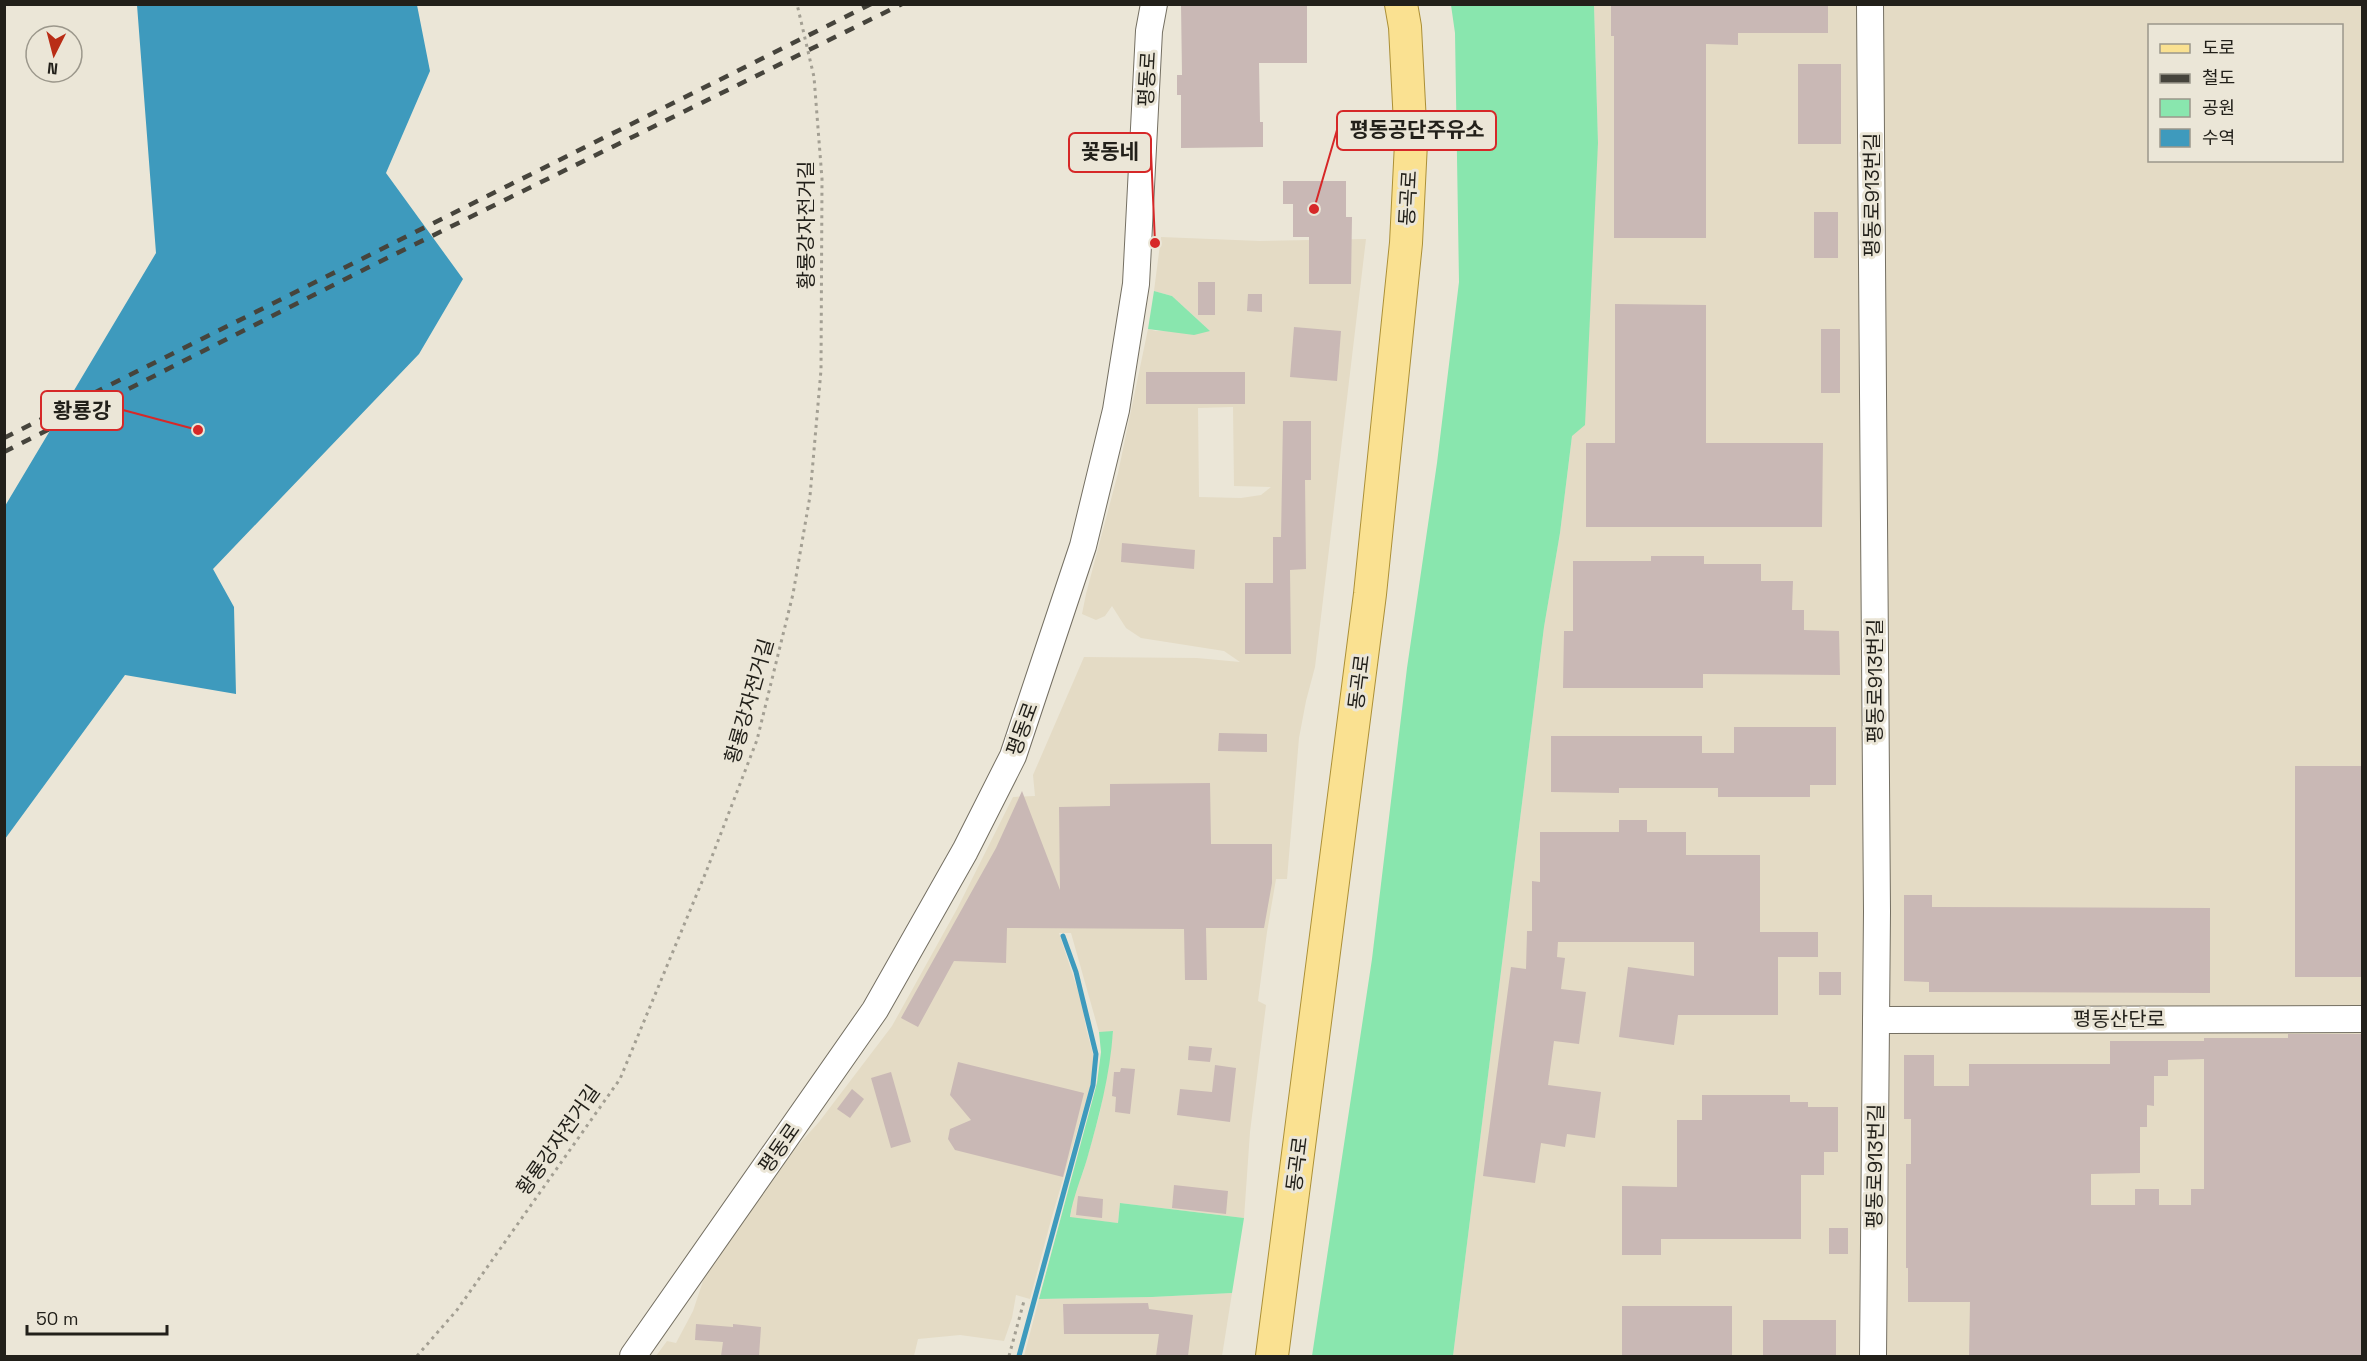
<svg xmlns="http://www.w3.org/2000/svg" width="2367" height="1361" font-family="'Space Grotesk','Noto Sans KR',sans-serif">
<style>
.built{fill:#e4dbc5;fill-rule:evenodd}
.green{fill:#89e6ae}
.water{fill:#3e9abd}
.lines{fill:none;stroke-linecap:round;stroke-linejoin:round}
.stream{stroke:#3e9abd;stroke-width:5}
.building{fill:#c9b8b5;fill-rule:evenodd}
.minor-casing{stroke:#746f62;stroke-width:28}
.major-casing{stroke:#ac9037;stroke-width:34}
.path{stroke:#a39f93;stroke-width:3;stroke-dasharray:3 4.5;stroke-linecap:butt}
.minor{stroke:#fff;stroke-width:26}
.major{stroke:#fae191;stroke-width:32}
.rail{stroke:#46443c;stroke-width:4.5;stroke-dasharray:10 10;stroke-linecap:butt}
.labels{text-anchor:middle;dominant-baseline:central;stroke-width:6;stroke-linejoin:round;paint-order:stroke}
.street-label{font-size:20px;fill:#22201a;stroke:#ebe6d7}
.leader{fill:none;stroke:#d62828;stroke-width:2}
.callout-dot{fill:#d62828;stroke:#ebe6d7;stroke-width:2}
.callout{fill:#ebe6d7;stroke:#d62828;stroke-width:2}
.callout-label{font-size:21px;text-anchor:middle;font-weight:bold;fill:#22201a}
</style>
<rect width="100%" height="100%" fill="#ebe6d7"/>
<g class="built">
<path d="M1594,5H2362V1356H1453L1544,627L1560,533L1572,436L1598,143ZM2150,26H2342V160H2150Z"/>
<path d="M1161,237L1260,241L1366,239L1315,667L1306,701L1299,738L1287,879H1276L1267,932L1258,1001L1266,1005L1250,1132L1244,1218L1120,1203L1118,1223L1070,1218L1074,1193L1083,1172L1100,1112L1113,1032H1099L1071,933H1059L1082,1003L1086,1028L1094,1058L1091,1084L1051,1220L1030,1299L1016,1295L1012,1318L1004,1341L960,1335L918,1339L914,1356H656L667,1341L676,1343L693,1311L705,1275L791,1153L819,1122L892,1026L957,909L1013,797L1035,796L1033,775L1084,657L1197,658L1240,662L1224,651L1141,638L1126,628L1112,606L1105,616L1096,620L1082,614L1086,594L1118,473L1148,329L1156,331H1210L1172,296L1154,291ZM1233,407L1234,486L1271,487L1261,495L1241,498L1199,497L1198,408Z"/>
<polygon points="1232,1293 1222,1356 1024,1356 1039,1299 1152,1297"/>
</g>
<g class="green">
<polygon points="1451,5 1594,5 1598,143 1585,425 1572,436 1560,533 1544,627 1453,1356 1312,1356 1372,959 1407,668 1437,463 1459,282 1455,33"/>
<polygon points="1154,291 1172,296 1210,331 1194,335 1148,329"/>
<path d="M1113,1031C1110,1075 1099,1117 1087,1159C1081,1179 1073,1197 1070,1217L1118,1223L1120,1203L1244,1218L1232,1293L1152,1297L1039,1299L1097,1083L1101,1052L1099,1032Z"/>
</g>
<polygon class="water" points="137,5 417,5 430,71 386,173 463,279 419,354 213,569 234,607 236,694 125,675 5,839 5,506 156,253"/>
<g class="lines">
<polyline class="stream" points="1019,1356 1093,1085 1096,1054 1076,972 1063,936"/>
</g>
<g class="building">
<polygon points="1181,4 1307,4 1307,63 1259,63 1260,122 1263,122 1263,147 1181,148 1181,95 1177,95 1177,75 1182,75"/>
<polygon points="1611,4 1828,4 1828,33 1738,33 1738,45 1706,44 1706,238 1614,238 1614,36 1611,36"/>
<rect x="1798" y="64" width="43" height="80"/>
<polygon points="1283,181 1346,181 1346,217 1352,217 1351,284 1309,284 1309,237 1293,237 1293,204 1283,204"/>
<rect x="1814" y="212" width="24" height="46"/>
<rect x="1198" y="282" width="17" height="33"/>
<polygon points="1248,294 1262,294 1262,312 1247,311"/>
<polygon points="1615,304 1706,305 1706,443 1823,443 1822,527 1586,527 1586,443 1615,443"/>
<polygon points="1294,327 1341,331 1337,381 1290,377"/>
<rect x="1821" y="329" width="19" height="64"/>
<rect x="1146" y="372" width="99" height="32"/>
<polygon points="1283,421 1311,421 1311,480 1305,480 1306,569 1290,570 1291,654 1245,654 1245,583 1273,583 1273,537 1281,537"/>
<polygon points="1122,543 1195,550 1194,569 1121,562"/>
<polygon points="1651,556 1704,556 1704,564 1761,564 1761,581 1793,581 1792,610 1804,610 1804,630 1839,631 1840,675 1703,674 1703,688 1563,688 1564,631 1573,631 1573,561 1651,561"/>
<polygon points="1734,727 1836,727 1836,785 1810,785 1810,797 1718,797 1718,788 1619,788 1619,793 1551,792 1551,736 1702,736 1702,753 1734,753"/>
<polygon points="1219,733 1267,734 1267,752 1218,751"/>
<rect x="2295" y="766" width="67" height="211"/>
<polygon points="1210,783 1211,844 1272,844 1272,883 1264,928 1206,928 1207,980 1185,980 1184,929 1007,928 1006,963 954,961 918,1027 901,1018 996,848 1022,791 1060,890 1059,807 1110,806 1110,784"/>
<polygon points="1619,820 1647,820 1647,832 1686,832 1686,855 1760,855 1760,932 1818,932 1818,957 1778,957 1778,1015 1678,1015 1674,1045 1619,1037 1628,967 1694,976 1694,942 1558,942 1557,957 1565,958 1561,989 1586,992 1579,1044 1554,1041 1548,1085 1601,1092 1595,1138 1567,1134 1565,1147 1541,1143 1535,1183 1483,1176 1511,967 1526,969 1527,931 1532,931 1532,881 1540,882 1540,832 1619,832"/>
<polygon points="1904,895 1932,895 1932,907 2210,908 2210,993 1929,992 1929,982 1904,981"/>
<rect x="1819" y="972" width="22" height="23"/>
<path d="M2288,1034H2362V1356H1969L1970,1302H1908V1268H1906V1164H1911V1119H1904V1055H1934V1086H1969V1064H2110V1041H2204V1038H2288ZM2204,1059V1189H2191V1205H2159V1189H2135V1205H2091V1174L2140,1173V1127H2147V1105L2154,1106V1076H2168V1060Z"/>
<polygon points="1189,1046 1212,1048 1210,1062 1188,1060"/>
<polygon points="958,1062 1084,1093 1063,1177 955,1150 948,1139 950,1129 971,1120 950,1095"/>
<polygon points="1215,1065 1236,1068 1230,1122 1177,1115 1180,1089 1212,1092"/>
<polygon points="1121,1068 1135,1069 1130,1114 1115,1112 1116,1097 1112,1096 1114,1072 1120,1072"/>
<polygon points="891,1072 911,1142 891,1148 871,1078"/>
<polygon points="852,1089 864,1099 850,1118 837,1109"/>
<polygon points="1702,1095 1790,1095 1790,1102 1808,1102 1808,1107 1838,1107 1838,1152 1824,1152 1824,1175 1801,1175 1801,1239 1661,1239 1661,1255 1622,1255 1622,1186 1677,1187 1677,1120 1702,1120"/>
<polygon points="1174,1185 1228,1191 1226,1214 1172,1208"/>
<polygon points="1078,1196 1103,1199 1102,1218 1076,1215"/>
<rect x="1829" y="1228" width="19" height="26"/>
<polygon points="1148,1303 1149,1309 1193,1315 1188,1356 1156,1356 1159,1334 1064,1334 1063,1304"/>
<rect x="1622" y="1306" width="110" height="50"/>
<rect x="1763" y="1320" width="73" height="36"/>
<polygon points="696,1324 733,1327 733,1324 761,1327 759,1356 721,1356 723,1342 695,1340"/>
</g>
<g class="lines">
<g class="minor-casing">
<g id="minor">
<polyline points="1870,4 1877,911 1873,1356"/>
<polyline points="1876,1020 2362,1019"/>
<polyline points="633,1356 875,1010 965,851 1013,756 1083,546 1116,410 1136,284 1149,31 1154,4"/>
</g>
</g>
<g class="major-casing">
<polyline id="major" points="1272,1356 1370,594 1406,243 1411,143 1405,27 1401,4"/>
</g>
<g class="path">
<polyline points="417,1356 457,1310 620,1079 706,872 757,740 793,594 810,496 821,370 822,179 814,77 797,4"/>
<polyline points="1009,1356 1024,1301"/>
</g>
<use href="#minor" class="minor"/>
<use href="#major" class="major"/>
<g class="rail">
<polyline points="4,438 871,4"/>
<polyline points="4,452 367,268 902,4"/>
</g>
</g>
<g class="labels">
<g class="street-label">
<text transform="translate(1147 79) rotate(-87)">평동로</text>
<text transform="translate(1872 195) rotate(-90)">평동로913번길</text>
<text transform="translate(1408 198) rotate(-87)">동곡로</text>
<text transform="translate(806 225) rotate(-90)">황룡강자전거길</text>
<text transform="translate(1875 681) rotate(-90)">평동로913번길</text>
<text transform="translate(1359 682) rotate(-83)">동곡로</text>
<text transform="translate(749 701) rotate(-74)">황룡강자전거길</text>
<text transform="translate(1022 729) rotate(-70)">평동로</text>
<text x="2119" y="1019">평동산단로</text>
<text transform="translate(558 1140) rotate(-55)">황룡강자전거길</text>
<text transform="translate(779 1148) rotate(-55)">평동로</text>
<text transform="translate(1297 1164) rotate(-83)">동곡로</text>
<text transform="translate(1875 1166) rotate(-89)">평동로913번길</text>
</g>
</g>
<path class="leader" d="M1314 209L1337 130M1155 243L1151 152M198 430L123 410"/>
<g class="callout-dot">
<circle cx="1314" cy="209" r="6"/>
<circle cx="1155" cy="243" r="6"/>
<circle cx="198" cy="430" r="6"/>
</g>
<g class="callout">
<rect x="1337" y="111" width="159" height="39" rx="6"/>
<rect x="1069" y="133" width="82" height="39" rx="6"/>
<rect x="41" y="391" width="82" height="39" rx="6"/>
</g>
<g class="callout-label">
<text x="1417" y="137">평동공단주유소</text>
<text x="1110" y="159">꽃동네</text>
<text x="82" y="418">황룡강</text>
</g>
<rect width="2367" height="1361" fill="none" stroke="#22201a" stroke-width="12"/>
<rect x="2148" y="24" width="195" height="138" fill="#ebe6d7" stroke="#9b978b" stroke-width="1.5"/>
<rect x="2160" y="44" width="30" height="9" fill="#fae191" stroke="#9b978b" stroke-width="1.5"/>
<text x="2202" y="54" font-size="18" fill="#22201a">도로</text>
<rect x="2160" y="74" width="30" height="9" fill="#46443c" stroke="#9b978b" stroke-width="1.5"/>
<text x="2202" y="84" font-size="18" fill="#22201a">철도</text>
<rect x="2160" y="99" width="30" height="18" fill="#89e6ae" stroke="#9b978b" stroke-width="1.5"/>
<text x="2202" y="114" font-size="18" fill="#22201a">공원</text>
<rect x="2160" y="129" width="30" height="18" fill="#3e9abd" stroke="#9b978b" stroke-width="1.5"/>
<text x="2202" y="144" font-size="18" fill="#22201a">수역</text>
<g transform="translate(54 54) rotate(186)"><circle r="28" fill="#ebe6d7" stroke="#9b978b" stroke-width="1.5"/>
<path d="M0-4.5L10 22L0 15L-10 22Z" fill="#b92d16"/>
<text y="-9" font-size="16" font-weight="bold" text-anchor="middle" fill="#22201a">N</text>
</g>
<path d="M27 1325v9h140v-9" fill="none" stroke="#22201a" stroke-width="3"/>
<text x="36" y="1325" font-size="18" fill="#22201a" stroke="#ebe6d7" stroke-width="4.5" paint-order="stroke">50 m</text>
</svg>
